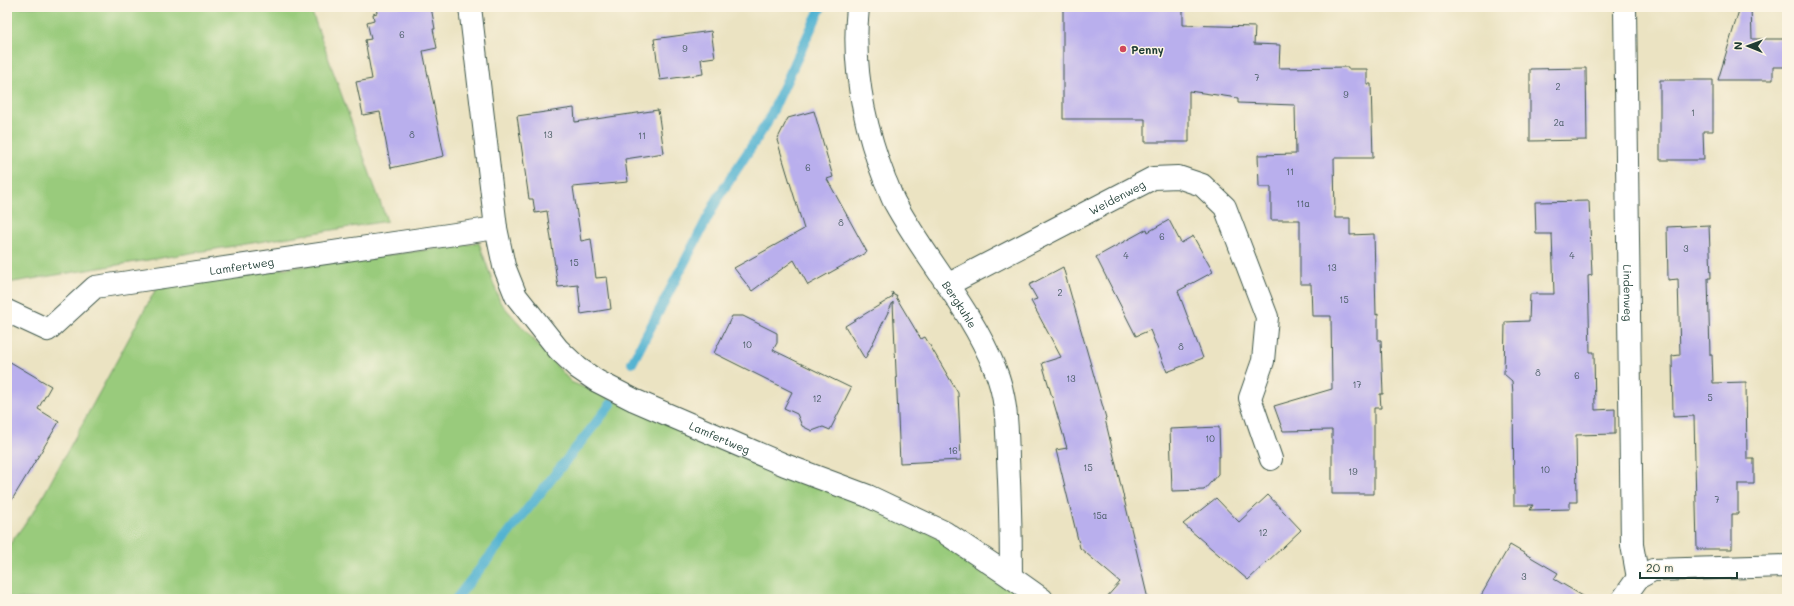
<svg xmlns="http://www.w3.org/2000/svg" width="1794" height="606" font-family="Mali,sans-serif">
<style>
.green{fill:#99cb7b;stroke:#5c8458}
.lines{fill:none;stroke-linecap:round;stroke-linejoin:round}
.stream{stroke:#53b3d1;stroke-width:10}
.building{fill:#b9afed}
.minor-casing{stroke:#3e5649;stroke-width:24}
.minor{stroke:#fff;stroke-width:22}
.poi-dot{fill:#d1495b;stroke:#fcf5e5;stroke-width:1.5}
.labels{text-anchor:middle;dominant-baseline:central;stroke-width:3;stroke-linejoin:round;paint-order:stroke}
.number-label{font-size:9px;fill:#465a62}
.poi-label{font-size:11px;font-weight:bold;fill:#1f3d34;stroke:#fcf5e5;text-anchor:start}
.street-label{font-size:11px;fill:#1f3d34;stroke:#fcf5e5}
</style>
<rect width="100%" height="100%" fill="#fcf5e5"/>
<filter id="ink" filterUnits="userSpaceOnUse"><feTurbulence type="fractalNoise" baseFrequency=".025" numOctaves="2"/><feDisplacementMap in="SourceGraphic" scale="8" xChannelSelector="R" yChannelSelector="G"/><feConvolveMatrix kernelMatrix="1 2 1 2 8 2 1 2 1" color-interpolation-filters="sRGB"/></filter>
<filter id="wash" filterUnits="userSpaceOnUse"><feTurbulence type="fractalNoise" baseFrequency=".012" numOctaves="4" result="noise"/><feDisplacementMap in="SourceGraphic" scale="16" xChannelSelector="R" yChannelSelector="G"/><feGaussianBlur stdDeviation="0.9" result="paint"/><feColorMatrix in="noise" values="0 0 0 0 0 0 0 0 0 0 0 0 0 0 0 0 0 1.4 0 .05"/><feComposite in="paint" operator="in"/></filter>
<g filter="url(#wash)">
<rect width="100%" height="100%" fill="#ebe3c2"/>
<g class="green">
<polygon points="7,7 310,7 387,221 7,283"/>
<polygon points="479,243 500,302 571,382 924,529 1032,599 7,599 7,548 37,507 158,285"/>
</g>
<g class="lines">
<g class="stream">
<polyline points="632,363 719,196 767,123 821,7"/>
<polyline points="456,599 611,404"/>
</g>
</g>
<g id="blocks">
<g class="building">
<polygon points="376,7 431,7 435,29 433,29 437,48 423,51 444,156 391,168 380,112 363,115 356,82 372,79 365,40 371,39 367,22 374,20 373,14 377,13"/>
<polygon points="1063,7 1183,7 1183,25 1255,27 1254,44 1280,45 1279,68 1348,67 1348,69 1367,69 1367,84 1371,84 1373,158 1334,158 1335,218 1350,218 1350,235 1374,234 1376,315 1378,314 1378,340 1381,340 1383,394 1380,394 1381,408 1374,408 1374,494 1332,494 1332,430 1283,431 1274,406 1332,389 1331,316 1312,316 1311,284 1300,284 1300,220 1271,220 1271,187 1259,187 1258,155 1296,154 1295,105 1238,103 1238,98 1189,91 1189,142 1145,142 1145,119 1063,119"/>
<polygon points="1740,7 1751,7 1752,39 1787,39 1787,67 1773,67 1773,80 1718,80"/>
<polygon points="711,31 715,57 701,59 703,74 660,80 654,39"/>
<polygon points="1586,68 1587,140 1530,141 1530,69"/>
<polygon points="1660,80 1713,80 1713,131 1703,131 1704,160 1660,160"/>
<polygon points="574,108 575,122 658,110 664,153 625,159 628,182 573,187 581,241 591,239 596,278 607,277 611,309 581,314 578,285 558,287 547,211 535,213 533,199 529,199 517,116"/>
<polygon points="814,111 833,177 827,179 867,252 808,285 794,260 752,291 734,268 804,229 777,140 788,118"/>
<polygon points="1589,201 1592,275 1588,276 1590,352 1594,352 1595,410 1615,409 1615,434 1576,435 1577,502 1570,502 1570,509 1530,510 1533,505 1514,505 1513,394 1512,381 1504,374 1505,322 1529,321 1530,294 1554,294 1552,234 1536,234 1535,202"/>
<polygon points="1169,220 1181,243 1193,236 1213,272 1178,291 1203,358 1167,372 1150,330 1136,336 1096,257 1147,229 1148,232"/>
<polygon points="1709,225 1711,278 1708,278 1710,355 1712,355 1713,383 1746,382 1747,459 1754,459 1754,484 1738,484 1738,514 1732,514 1732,549 1697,549 1694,416 1673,417 1672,356 1680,355 1678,279 1668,280 1667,227"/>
<polygon points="1063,267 1106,418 1105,419 1148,599 1105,599 1120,582 1080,548 1056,450 1067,448 1042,363 1061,357 1031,301 1037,299 1029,285"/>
<polygon points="892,292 895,296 897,295 896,297 921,339 925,337 958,393 961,460 900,463 893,302 865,359 845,326 893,297"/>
<polygon points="732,316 743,316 777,333 777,343 773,350 851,388 830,430 823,427 812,431 802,426 797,414 784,408 792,392 714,353"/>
<polygon points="7,360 51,386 38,409 59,422 7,508"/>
<polygon points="1219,427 1220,457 1218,457 1218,474 1204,490 1172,491 1170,429"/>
<polygon points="1268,495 1301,530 1248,580 1183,524 1216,498 1239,522"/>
<polygon points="1510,545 1558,573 1554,579 1588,599 1479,599"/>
</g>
</g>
</g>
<g filter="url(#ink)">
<use href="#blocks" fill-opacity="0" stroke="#3e5649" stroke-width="1"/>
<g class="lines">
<g class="minor-casing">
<g id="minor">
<path id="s1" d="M470,7L496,228L504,266L516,296L558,349L578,368L597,381L634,400L785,465L868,496L944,532L1011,577"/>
<path id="s2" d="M858,7C852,65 864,126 885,180C889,188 891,197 896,205C927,261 971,309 995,369C1007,397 1007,428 1008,458C1010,498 1011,538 1011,577L1042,599"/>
<path id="s3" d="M1625,7L1632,545L1638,578"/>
<path id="s4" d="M949,284L1153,178L1178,177L1202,185L1225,207L1267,317L1263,361L1250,398L1271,459"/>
<path id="s5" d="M7,311L48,330L95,287L496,228"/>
<polyline points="1623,599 1638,578 1653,570 1787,566"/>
</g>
</g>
<use href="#minor" class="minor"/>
</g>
</g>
<circle class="poi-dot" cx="1123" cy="49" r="4"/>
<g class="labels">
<g class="number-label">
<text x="402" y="34">6</text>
<text x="685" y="48">9</text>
<text x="1257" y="77">7</text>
<text x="1558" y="86">2</text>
<text x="1346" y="94">9</text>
<text x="1693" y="112">1</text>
<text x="1559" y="122">2a</text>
<text x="412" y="134">8</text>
<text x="548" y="134">13</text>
<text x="642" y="135">11</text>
<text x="808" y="167">6</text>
<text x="1290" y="171">11</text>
<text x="1303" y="203">11a</text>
<text x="841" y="222">8</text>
<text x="1162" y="236">6</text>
<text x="1686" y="248">3</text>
<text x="1126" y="255">4</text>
<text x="1572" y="255">4</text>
<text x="574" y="262">15</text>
<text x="1332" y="267">13</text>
<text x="1060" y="292">2</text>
<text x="1344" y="299">15</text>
<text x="747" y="344">10</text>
<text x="1181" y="346">8</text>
<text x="1538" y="372">8</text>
<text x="1577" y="375">6</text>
<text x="1071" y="378">13</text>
<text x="1357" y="384">17</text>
<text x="1710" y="397">5</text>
<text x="817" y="398">12</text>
<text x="1210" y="438">10</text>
<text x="953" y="450">16</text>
<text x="1088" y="467">15</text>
<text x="1545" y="469">10</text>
<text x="1353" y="471">19</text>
<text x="1717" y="499">7</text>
<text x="1100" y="515">15a</text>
<text x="1263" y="532">12</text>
<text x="1524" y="576">3</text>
</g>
<g class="poi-label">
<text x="1131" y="49">Penny</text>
</g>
<g class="street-label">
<text stroke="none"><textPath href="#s4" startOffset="189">Weidenweg</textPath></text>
<text stroke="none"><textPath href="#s5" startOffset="257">Lamfertweg</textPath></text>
<text stroke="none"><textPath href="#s3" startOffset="286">Lindenweg</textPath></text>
<text stroke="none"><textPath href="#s2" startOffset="322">Bergkuhle</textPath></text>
<text stroke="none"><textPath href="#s1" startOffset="547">Lamfertweg</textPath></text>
</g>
</g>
<rect width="1794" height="606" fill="none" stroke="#fcf5e5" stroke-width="24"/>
<g transform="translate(1748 46) rotate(271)" stroke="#fcf5e5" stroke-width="3" paint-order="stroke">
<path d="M0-3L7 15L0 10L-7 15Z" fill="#1f3d34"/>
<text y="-6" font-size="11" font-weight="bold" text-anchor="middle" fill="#1f3d34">N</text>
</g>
<path d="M1640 572v6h97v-6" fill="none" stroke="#1f3d34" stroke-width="2"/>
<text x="1646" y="572" font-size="12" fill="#1f3d34" stroke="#fcf5e5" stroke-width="3" paint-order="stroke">20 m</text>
</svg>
